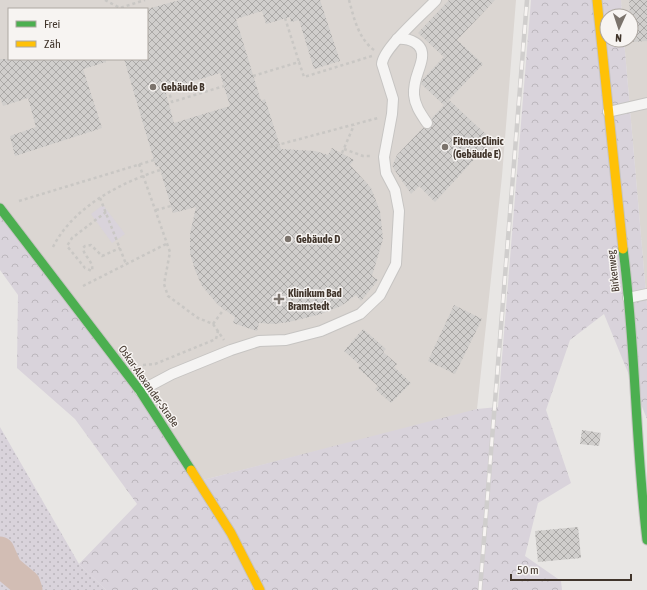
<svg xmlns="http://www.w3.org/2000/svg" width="647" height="590" font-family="'Asap Condensed',sans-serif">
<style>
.built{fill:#dbd6d2;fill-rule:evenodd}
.green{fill:url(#green-dots)}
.forest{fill:url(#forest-crowns)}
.pitch{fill:#d9d3db}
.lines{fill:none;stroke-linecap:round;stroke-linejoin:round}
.river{stroke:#d2bdb4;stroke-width:29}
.building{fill:url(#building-cross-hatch);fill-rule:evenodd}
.lane-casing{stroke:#c6c4c2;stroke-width:12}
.fast-casing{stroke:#c6c4c2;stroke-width:11}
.slow-casing{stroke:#c6c4c2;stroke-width:11}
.path{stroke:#c9c7c4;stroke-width:2.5;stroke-dasharray:3 3;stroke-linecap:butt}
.lane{stroke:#f5f4f3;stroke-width:10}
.fast{stroke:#4caf50;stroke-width:9}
.slow{stroke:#ffc107;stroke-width:9}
.rail-casing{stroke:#d0cecd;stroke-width:4.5}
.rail{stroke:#f7f4f2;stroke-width:3;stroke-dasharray:9;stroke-linecap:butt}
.poi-dot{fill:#7b736c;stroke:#f7f4f2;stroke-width:1.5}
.labels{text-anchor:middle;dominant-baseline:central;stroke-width:3;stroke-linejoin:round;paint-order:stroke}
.poi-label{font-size:11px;font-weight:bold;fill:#41352b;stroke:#f7f4f2;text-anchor:start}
.street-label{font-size:11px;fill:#41352b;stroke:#f7f4f2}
</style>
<defs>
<pattern id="green-dots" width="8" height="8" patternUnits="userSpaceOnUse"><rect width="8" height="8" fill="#d9d3db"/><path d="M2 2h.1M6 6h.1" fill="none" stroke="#bbb6bc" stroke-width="1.8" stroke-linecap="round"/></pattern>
<pattern id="forest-crowns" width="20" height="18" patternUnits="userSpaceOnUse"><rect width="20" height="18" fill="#d9d3db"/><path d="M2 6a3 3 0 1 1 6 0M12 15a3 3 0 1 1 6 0" fill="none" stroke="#bbb6bc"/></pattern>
<pattern id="building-cross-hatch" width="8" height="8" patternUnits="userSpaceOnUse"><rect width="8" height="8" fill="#d0cecc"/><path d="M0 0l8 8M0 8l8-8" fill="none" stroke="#aaa8a6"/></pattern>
</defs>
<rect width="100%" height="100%" fill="#e8e6e4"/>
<g class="built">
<path d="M0,0H516L502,176L477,409L467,413L199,481L0,208ZM9,9H147V59H9Z"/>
<polygon points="621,0 647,0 647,305 624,40 631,40 631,16 622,16"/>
</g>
<polygon class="green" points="0,427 79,564 106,590 0,590"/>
<polygon class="forest" points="531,0 621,0 622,16 607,16 607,40 624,40 647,305 647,419 604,314 570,340 546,410 571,483 538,503 525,556 561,581 562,590 106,590 79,564 137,504 75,419 17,368 18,295 0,270 0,208 199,481 477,409 498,407"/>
<polygon class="pitch" points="103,205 125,234 112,243 91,214"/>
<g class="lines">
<polyline class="river" points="0,551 8,569 26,584 28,590"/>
</g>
<g class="building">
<path d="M180,0H320L340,61L314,69L299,20L291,22L290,17L266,24L262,11L236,19L261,101L265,99L281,149L315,151L328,155L332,148L354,160L350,165L371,188L380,211L383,239L372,276L378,280L361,301L356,295L341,306L321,314L289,322L274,324L259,323L257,331L233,323L235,317L218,305L202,286L195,270L190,253V234L196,207L173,213L159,166L156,167L124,59H147V9ZM220,73L230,106L174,123L165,90Z"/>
<polygon points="449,0 495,0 457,40 483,64 444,105 421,84 423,79 444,57 418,33"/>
<polygon points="629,0 647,0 647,41 632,42"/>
<polygon points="0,59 106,59 106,62 83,69 102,128 15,156 10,136 36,127 28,98 3,106 0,97"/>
<polygon points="449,100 492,140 435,202 419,186 411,194 392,166 397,155 423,128 428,129 433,126 432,118"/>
<polygon points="454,305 482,319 455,374 428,361"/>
<polygon points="363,329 386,349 383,352 397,364 394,367 411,383 391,403 375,389 378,386 358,368 360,365 344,351"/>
<polygon points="582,430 601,433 599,446 580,444"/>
<polygon points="578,527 581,558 538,562 535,531"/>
</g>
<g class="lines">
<g class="lane-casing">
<g id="lane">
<path d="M397,39C409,38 424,43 422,58C420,71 413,79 414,95C415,106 421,114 427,123"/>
<polyline points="608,112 647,103"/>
<polyline points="628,298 647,294"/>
<path d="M140,391L172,374L231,350L259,341L286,340L321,331L360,314L380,295L396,264L399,211L395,190L386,173L384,157L392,114L393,99L382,64C383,48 424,13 436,0"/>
</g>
</g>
<g class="fast-casing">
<g id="fast">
<polyline points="0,208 140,391 191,470"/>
<path d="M623,249C636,346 635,443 647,540"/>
</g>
</g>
<g class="slow-casing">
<g id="slow">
<polyline points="597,0 623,249"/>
<polyline points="191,470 231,533 260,590"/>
</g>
</g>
<g class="path">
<polyline points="105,0 120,8 145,0"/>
<path d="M349,0C354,18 358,38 374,50"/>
<polyline points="285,18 299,62"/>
<polyline points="253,76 299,62 304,77 372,56"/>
<polyline points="168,89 172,102 224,86"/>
<polyline points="270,147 378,118"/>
<polyline points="344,149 363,156 372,156"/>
<polyline points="342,153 354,125"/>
<polyline points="139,164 170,252 164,284 168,296 198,318 213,324 224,340"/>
<polyline points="100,198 126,264"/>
<polyline points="19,201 154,160"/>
<polyline points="156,210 171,206"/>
<path d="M106,212L72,238L67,246L85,268L92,271C94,261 84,257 83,248L85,246L91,245L102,256L120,248"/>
<path d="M53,247C73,207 120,183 160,170"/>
<polyline points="83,286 168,243"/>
<polyline points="213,324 224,309"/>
<polyline points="143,365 155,364 216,339 218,331"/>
</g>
<use href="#lane" class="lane"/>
<use href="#fast" class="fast"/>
<use href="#slow" class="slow"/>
<g class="rail-casing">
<polyline id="rail" points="480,590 527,0"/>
</g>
<use href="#rail" class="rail"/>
</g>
<g class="poi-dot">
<circle cx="153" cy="87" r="4"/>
<circle cx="445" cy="147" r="4"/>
<circle cx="288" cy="239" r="4"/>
<path d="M277 293h4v4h4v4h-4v4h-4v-4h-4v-4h4z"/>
</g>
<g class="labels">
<g class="poi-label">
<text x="161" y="87">Gebäude B</text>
<text x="453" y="141">FitnessClinic<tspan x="453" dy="13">(Gebäude E)</tspan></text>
<text x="296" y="239">Gebäude D</text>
<text x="288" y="293">Klinikum Bad<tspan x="288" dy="13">Bramstedt</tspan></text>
</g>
<g class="street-label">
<text transform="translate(613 271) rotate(-97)">Birkenweg</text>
<text transform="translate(149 386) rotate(55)">Oskar-Alexander-Straße</text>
</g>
</g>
<rect x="8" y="8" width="140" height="52" fill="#f7f4f2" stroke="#aea8a2"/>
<rect x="16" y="21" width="20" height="6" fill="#4caf50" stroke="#aea8a2"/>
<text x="44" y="28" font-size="12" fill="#41352b">Frei</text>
<rect x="16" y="41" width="20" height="6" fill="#ffc107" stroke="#aea8a2"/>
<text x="44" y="48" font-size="12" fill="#41352b">Zäh</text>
<g transform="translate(619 28) rotate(183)"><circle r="19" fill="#f7f4f2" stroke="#aea8a2"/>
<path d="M0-3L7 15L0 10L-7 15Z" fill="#7b736c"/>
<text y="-6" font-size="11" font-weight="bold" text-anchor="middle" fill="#41352b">N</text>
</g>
<path d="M511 574v6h120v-6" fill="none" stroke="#41352b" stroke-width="2"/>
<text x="517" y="574" font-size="12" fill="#41352b" stroke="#f7f4f2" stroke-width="3" paint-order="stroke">50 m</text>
</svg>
